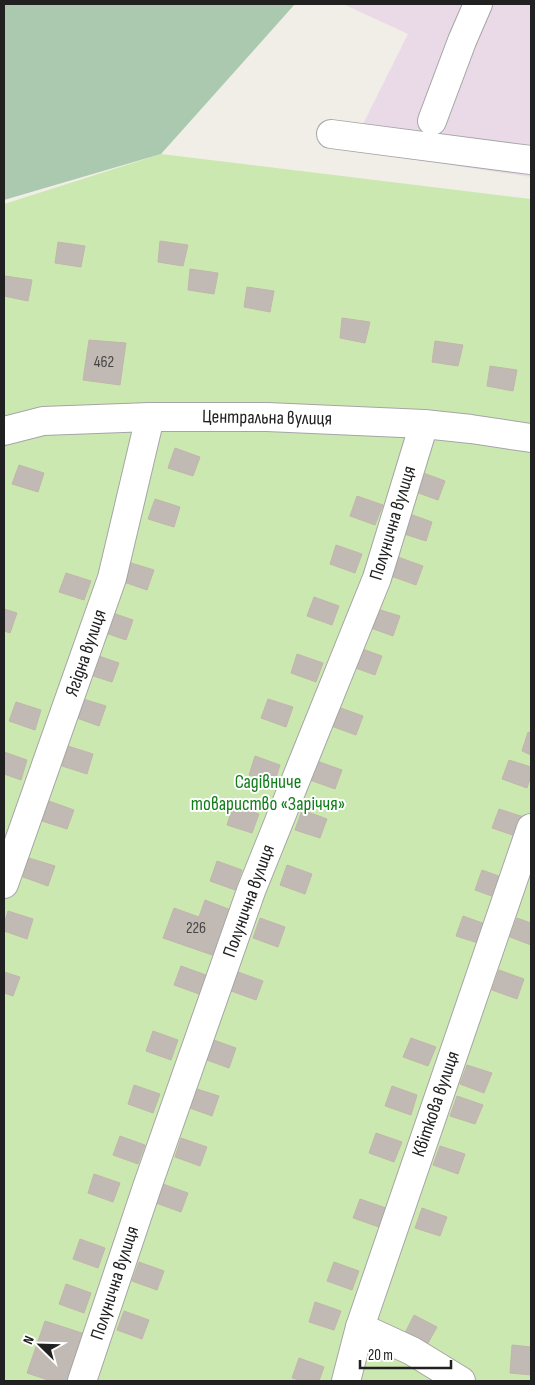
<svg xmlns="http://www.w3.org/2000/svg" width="535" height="1385" font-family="'Sofia Sans Condensed',sans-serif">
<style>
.industrial{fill:#eadae7}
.grass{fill:#cce8b1}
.cemetery{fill:#aac9ae}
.building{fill:#c1bab4;stroke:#c2b5ab}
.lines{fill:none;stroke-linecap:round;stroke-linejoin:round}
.minor-casing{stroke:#a5a5a5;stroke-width:30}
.minor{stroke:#fff;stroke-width:28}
.labels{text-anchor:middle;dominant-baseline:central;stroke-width:4;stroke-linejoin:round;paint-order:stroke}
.number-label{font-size:16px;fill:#494746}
.street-label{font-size:19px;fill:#212121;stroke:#fff}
.park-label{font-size:19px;fill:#117d19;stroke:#fff}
</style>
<rect width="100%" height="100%" fill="#f1eee8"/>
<polygon class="industrial" points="343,4 531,4 531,177 457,166 354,142 408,34"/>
<polygon class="grass" points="161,154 531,199 531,1381 4,1381 4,204"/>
<polygon class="cemetery" points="4,4 295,4 161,154 4,200"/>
<g class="building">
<polygon points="160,241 188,245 183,266 158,262"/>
<polygon points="58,242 85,246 81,267 55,263"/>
<polygon points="190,269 218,273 214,294 188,290"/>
<polygon points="5,276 32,280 28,301 4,296"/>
<polygon points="247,287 274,291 270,312 244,307"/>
<polygon points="342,318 370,322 365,343 340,338"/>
<polygon points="89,340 126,343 120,385 83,380"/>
<polygon points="435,341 463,345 458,366 432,362"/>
<polygon points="490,366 517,370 513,391 487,386"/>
<polygon points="175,448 200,457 193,476 168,468"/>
<polygon points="19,465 44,473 38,492 12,484"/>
<polygon points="421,472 445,481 438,500 413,491"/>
<polygon points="357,496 383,505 375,525 350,516"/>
<polygon points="155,499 180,507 174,527 148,519"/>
<polygon points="407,513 432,522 426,541 401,533"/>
<polygon points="336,545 362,554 355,573 330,564"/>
<polygon points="398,557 423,566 416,585 391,576"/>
<polygon points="128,562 154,570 147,590 121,581"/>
<polygon points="66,573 91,581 84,600 59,592"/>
<polygon points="314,597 339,606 332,625 307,616"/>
<polygon points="374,608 400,616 393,636 368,627"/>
<polygon points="4,609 17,613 10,633 4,631"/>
<polygon points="107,611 133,620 126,640 100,631"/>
<polygon points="357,647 382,656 375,675 350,666"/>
<polygon points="93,654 119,663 112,682 87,674"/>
<polygon points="297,654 323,663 316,682 291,673"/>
<polygon points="80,698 106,706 99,726 74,717"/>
<polygon points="268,699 293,707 286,727 261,718"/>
<polygon points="16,702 41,710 35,730 9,721"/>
<polygon points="338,707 363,716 356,735 331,726"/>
<polygon points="528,732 531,733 531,755 522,751"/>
<polygon points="68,746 93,754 87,774 62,766"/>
<polygon points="4,752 27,760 21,780 4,774"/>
<polygon points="255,756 280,765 274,784 249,775"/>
<polygon points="509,760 531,767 531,776 527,788 502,779"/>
<polygon points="317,761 342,770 335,789 310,780"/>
<polygon points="49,801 74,810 67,829 42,821"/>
<polygon points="233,805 259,814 252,833 227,825"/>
<polygon points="499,809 524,817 518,837 492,828"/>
<polygon points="302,810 327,819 320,838 295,830"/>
<polygon points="29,858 55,866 48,886 23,877"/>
<polygon points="217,861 242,870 235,890 210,881"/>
<polygon points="287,865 312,874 305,894 280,885"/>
<polygon points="482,870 507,879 500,899 475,890"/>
<polygon points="205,900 231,910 215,956 163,938 174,908 199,917"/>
<polygon points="8,911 33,919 27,939 4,931 4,924"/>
<polygon points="463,916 488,925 481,944 456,936"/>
<polygon points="260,918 285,927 278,947 253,938"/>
<polygon points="517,918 531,923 531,945 510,937"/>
<polygon points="181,966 206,975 199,994 174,985"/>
<polygon points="499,970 524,979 517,999 492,990"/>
<polygon points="4,972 20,977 13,996 4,993"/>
<polygon points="238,972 263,981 256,1000 231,991"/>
<polygon points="153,1031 178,1040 171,1060 146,1051"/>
<polygon points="411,1038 436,1047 428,1066 403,1057"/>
<polygon points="211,1039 236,1048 229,1068 204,1059"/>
<polygon points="467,1065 492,1073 484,1093 460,1084"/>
<polygon points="134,1085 160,1094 153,1113 128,1104"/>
<polygon points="392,1086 417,1095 411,1115 385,1106"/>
<polygon points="194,1088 219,1096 212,1116 187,1107"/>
<polygon points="457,1096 483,1105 475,1124 450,1116"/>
<polygon points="376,1133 402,1142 394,1162 369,1153"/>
<polygon points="120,1136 145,1145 138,1164 113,1155"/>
<polygon points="181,1138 207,1147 200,1166 175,1157"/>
<polygon points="440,1146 465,1154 458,1174 433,1165"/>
<polygon points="94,1174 120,1183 113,1202 88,1193"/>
<polygon points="163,1184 188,1193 181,1212 156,1203"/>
<polygon points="360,1199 386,1208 379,1227 353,1218"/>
<polygon points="422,1208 447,1217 440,1236 415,1228"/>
<polygon points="80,1239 105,1248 98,1268 73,1259"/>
<polygon points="139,1262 164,1271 157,1290 132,1281"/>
<polygon points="334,1262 359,1271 352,1290 327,1281"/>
<polygon points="66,1284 91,1293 84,1313 59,1304"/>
<polygon points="315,1302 341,1311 334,1330 309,1322"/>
<polygon points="124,1311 149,1320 142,1339 117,1330"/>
<polygon points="414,1315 437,1327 427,1345 405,1333"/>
<polygon points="45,1321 85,1334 68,1381 51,1381 27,1373"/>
<polygon points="512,1345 531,1347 531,1375 510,1373"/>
<polygon points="299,1358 324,1367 319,1381 302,1381 292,1378"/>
</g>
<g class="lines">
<g class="minor-casing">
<g id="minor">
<polyline points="432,121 462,41 478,4"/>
<polyline points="331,134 531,160"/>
<polyline points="4,431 43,421 150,417 267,417 424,424 471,429 531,438"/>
<polyline points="4,884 112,578 150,417"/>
<polyline points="360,1327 412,1351 461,1381"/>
<polyline points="82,1381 147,1187 251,891 377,578 424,424"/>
<polyline points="346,1381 360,1327 531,828"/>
</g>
</g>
<use href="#minor" class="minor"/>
</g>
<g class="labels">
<g class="number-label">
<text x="104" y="362">462</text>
<text x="196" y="928">226</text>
</g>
<g class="street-label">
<text transform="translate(267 418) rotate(1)">Центральна вулиця</text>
<text transform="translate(393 523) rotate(-73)">Полунична вулиця</text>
<text transform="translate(86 653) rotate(-71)">Ягідна вулиця</text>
<text transform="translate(249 901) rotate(-70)">Полунична вулиця</text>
<text transform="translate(436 1104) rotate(-71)">Квіткова вулиця</text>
<text transform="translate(115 1283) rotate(-72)">Полунична вулиця</text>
</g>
<g class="park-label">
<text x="268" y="782">Садівниче<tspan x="268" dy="22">товариство «Заріччя»</tspan></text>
</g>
</g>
<rect width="535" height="1385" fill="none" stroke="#212121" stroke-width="10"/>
<g transform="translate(40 1345) rotate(293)" stroke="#ffffff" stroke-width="4" paint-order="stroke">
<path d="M0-4L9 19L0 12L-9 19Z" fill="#212121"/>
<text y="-8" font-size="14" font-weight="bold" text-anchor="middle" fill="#212121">N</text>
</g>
<path d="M360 1360v8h91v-8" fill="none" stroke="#212121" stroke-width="2.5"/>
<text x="368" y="1360" font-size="15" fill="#212121" stroke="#ffffff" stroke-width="4" paint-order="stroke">20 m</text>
</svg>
